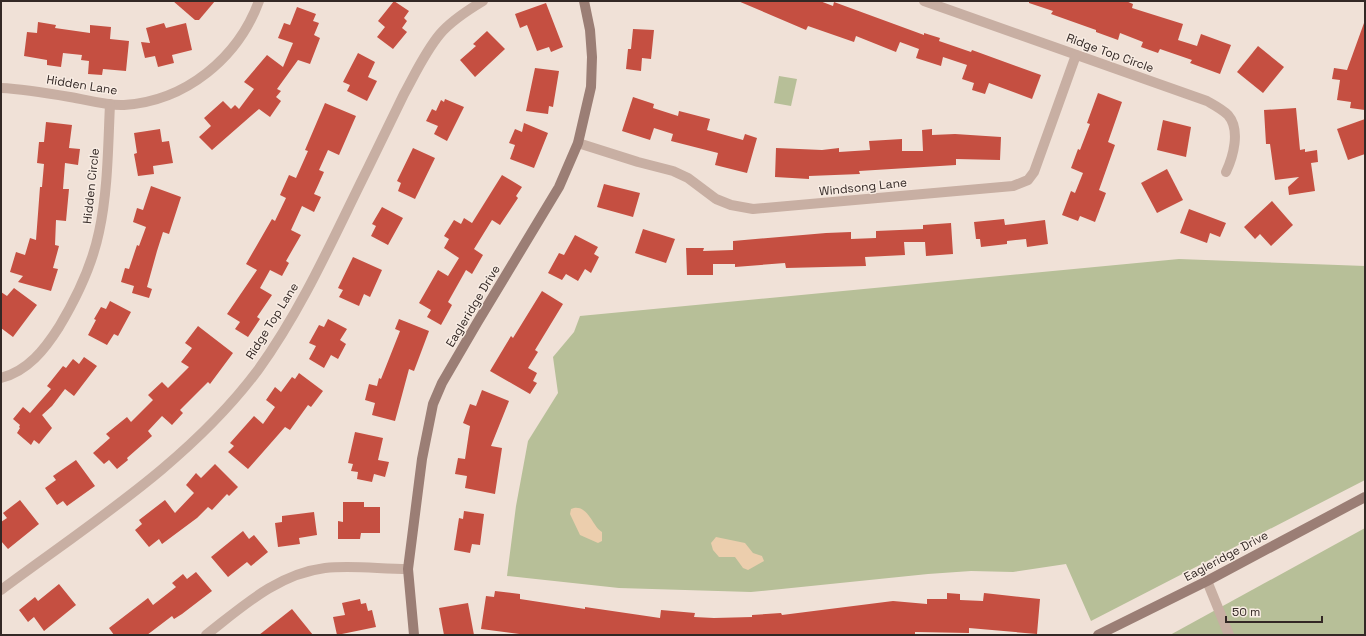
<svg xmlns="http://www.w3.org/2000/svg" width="1366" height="636" font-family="'Space Grotesk',sans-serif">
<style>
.green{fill:#b7bf98}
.sand{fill:#eccead}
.building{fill:#c54f41}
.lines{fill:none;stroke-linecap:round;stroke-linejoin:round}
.minor{stroke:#c8afa3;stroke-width:10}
.secondary{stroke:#9b7e75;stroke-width:10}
.labels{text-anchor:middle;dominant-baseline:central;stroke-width:3;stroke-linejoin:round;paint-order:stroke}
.street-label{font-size:12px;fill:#332825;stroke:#f8ece3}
</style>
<rect width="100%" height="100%" fill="#f0e1d7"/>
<g class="green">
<polygon points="779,76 797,79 791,106 774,103"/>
<polygon points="1179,259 1365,266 1365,480 1091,621 1066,564 1013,572 971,571 928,574 751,592 619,588 507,576 516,506 528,441 558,393 553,357 574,332 580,316"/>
<polygon points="1365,528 1365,635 1170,635"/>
</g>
<g class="sand">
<path d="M574,508C589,506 592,526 602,532V541L598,543L580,535L570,514L571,509Z"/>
<polygon points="716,537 745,543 753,553 762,556 764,561 748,570 743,568 735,557 719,557 713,550 711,543"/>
</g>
<g class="building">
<polygon points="173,1 215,1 199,20 195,20"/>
<polygon points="394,1 409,11 404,18 407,21 402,28 407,32 393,49 377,37 385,27 378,21"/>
<polygon points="738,1 820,1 833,6 834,2 924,35 924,33 940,38 939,41 971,52 972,50 1041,75 1032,99 989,83 985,94 972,90 974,83 962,79 967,65 943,57 941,66 916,58 919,49 900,42 896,52 856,36 854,42 808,26 806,30"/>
<polygon points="1029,1 1126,1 1133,4 1132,8 1183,24 1178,40 1197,46 1201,34 1231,45 1220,74 1190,63 1192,60 1160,49 1158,53 1141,47 1143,42 1120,33 1118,40 1096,32 1096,30 1051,14 1053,11 1029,3"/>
<polygon points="546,3 563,47 551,52 549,47 537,51 527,25 520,28 515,14"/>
<polygon points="297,7 316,14 313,21 319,23 314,35 320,38 310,64 298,60 277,89 281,91 276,97 281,101 270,117 259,109 212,150 199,137 211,126 204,118 223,101 231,109 235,105 239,109 254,89 244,82 267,55 283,67 293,43 278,38 284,23 290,25"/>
<polygon points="38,22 56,25 55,28 90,33 90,25 111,27 110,39 129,41 126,71 103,69 102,75 88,74 89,61 81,60 82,55 63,53 61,67 47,65 47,60 24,56 27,32 37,33"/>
<polygon points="164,23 166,28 186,23 192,50 172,55 174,63 158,67 155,56 145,58 141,42 150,43 146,28"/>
<polygon points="1364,23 1365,23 1365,110 1350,108 1351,102 1337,100 1340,80 1332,79 1334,68 1347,70"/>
<polygon points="633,29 654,30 651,59 642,58 641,71 626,69 628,49 631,49"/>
<polygon points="487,31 505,49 475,77 460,60 476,46 473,44"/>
<polygon points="1258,46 1284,67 1263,93 1237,72"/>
<polygon points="358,53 375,62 368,77 377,81 367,101 347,91 350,85 343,82"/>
<polygon points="535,68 559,71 553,107 549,106 548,114 526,111"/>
<polygon points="1098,93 1122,102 1108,142 1115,145 1099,190 1106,193 1095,222 1080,216 1078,221 1062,215 1071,191 1075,193 1083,173 1071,168 1078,149 1080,150 1090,124 1087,123"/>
<polygon points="633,97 654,104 653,108 678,116 679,111 710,119 707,130 743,140 745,134 757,138 747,173 715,165 718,153 671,141 673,134 654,128 650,140 622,131"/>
<polygon points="445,99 464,107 447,141 434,134 438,126 426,121 432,109 436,111 441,100 444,102"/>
<polygon points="325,103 356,116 339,155 328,150 319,170 324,172 314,194 321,197 314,212 302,206 291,230 301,235 286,261 289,263 282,276 270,270 260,288 272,295 257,317 260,319 248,337 235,329 240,322 227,314 257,270 246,264 272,219 275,221 286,198 280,195 289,175 296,178 308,151 305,150"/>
<polygon points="1296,108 1300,150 1305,149 1305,152 1317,150 1318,162 1311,163 1315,191 1289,195 1288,187 1299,177 1275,180 1270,144 1266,144 1264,110"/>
<polygon points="1365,119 1365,154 1348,160 1337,129"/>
<polygon points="1163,120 1191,127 1186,157 1157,150"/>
<polygon points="46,122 72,125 69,148 80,149 78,165 65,163 63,189 69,189 66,221 56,220 55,245 59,246 53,268 58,269 51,291 18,282 23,276 10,272 16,252 25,255 30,238 36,240 40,187 42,187 44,164 37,163 39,142 44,142"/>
<polygon points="524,123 548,133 534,168 510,159 515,145 509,143 515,129 522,132"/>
<polygon points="160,129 162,142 169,141 173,163 153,166 154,174 138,176 134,154 137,153 134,133"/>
<polygon points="932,129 932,135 955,134 1001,137 1000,160 956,159 956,165 859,171 860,174 809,176 809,179 775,177 776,148 822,150 839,148 839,152 870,150 869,141 902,139 902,151 923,151 922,130"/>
<polygon points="413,148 435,158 415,199 398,191 401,183 397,181"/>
<polygon points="1167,169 1183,200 1157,213 1141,183"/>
<polygon points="502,175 522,187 516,196 518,198 500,225 492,220 474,249 483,255 472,274 466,270 448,302 452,305 441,325 427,317 431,310 419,303 438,270 448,276 459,258 444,248 449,239 444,236 454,220 461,224 464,218 472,223"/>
<polygon points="604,184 640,193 633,217 597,207"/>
<polygon points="151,186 181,197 169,234 163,232 157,251 147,287 152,289 149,298 132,293 134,286 121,282 125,268 129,269 137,245 139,246 146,227 133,222 137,208 143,210"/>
<polygon points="1272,201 1293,225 1271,246 1260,234 1255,239 1244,227"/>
<polygon points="382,207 403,218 388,245 371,236 376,226 372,224"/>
<polygon points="1189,209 1226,223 1220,237 1210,233 1207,243 1180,233"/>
<polygon points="1004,219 1005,225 1045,220 1048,244 1027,247 1026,239 1007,241 1007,244 981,247 980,239 976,239 974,222"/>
<polygon points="951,223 953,254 926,256 925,242 904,242 905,255 865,257 866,266 786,268 785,263 735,267 735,264 713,264 713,275 687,275 686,248 704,248 703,251 733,250 733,241 826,233 851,232 851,239 876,238 876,231 923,229 923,225"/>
<polygon points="643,229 675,239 666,263 635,253"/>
<polygon points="575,235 598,247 594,254 599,257 591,273 585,269 578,281 566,274 562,280 548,273 559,253 564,255"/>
<polygon points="353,257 382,270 370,297 364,294 359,306 339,297 343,290 338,288"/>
<polygon points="14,288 37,305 13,337 1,328 1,292 7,296"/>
<polygon points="542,291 563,304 535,350 538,352 528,368 537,373 533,381 537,383 530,394 490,371 511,336 513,338"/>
<polygon points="110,301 131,312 118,336 114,334 107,345 88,335 96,320 94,319 101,307 106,309"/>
<polygon points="328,319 347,329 340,340 346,344 338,359 331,355 324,368 309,359 316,346 309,343 319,325 324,327"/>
<polygon points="399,319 429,331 414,371 409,369 395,421 372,415 375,403 365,400 369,384 377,386 379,378 381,379 400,331 395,329"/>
<polygon points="198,326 233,353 210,384 208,382 180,410 183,413 172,425 162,416 148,431 152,436 127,458 128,460 117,469 109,460 104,464 93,453 110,438 106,434 127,417 131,422 153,400 148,395 162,382 168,388 189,367 181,362 192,348 185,343"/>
<polygon points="84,357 97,366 74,396 65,389 52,406 42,415 52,428 39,444 34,440 31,445 17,433 20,428 19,427 20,425 13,419 23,407 30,413 51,389 47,386 63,366 66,368 73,359 79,364"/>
<polygon points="299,373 323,391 311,407 308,405 290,430 285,427 248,469 228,452 234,446 230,443 254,416 263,424 275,407 266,400 275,387 281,392 292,377 295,379"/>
<polygon points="482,390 509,401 491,446 502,448 495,494 465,488 467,476 455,474 458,458 465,459 470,426 463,423 470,404 476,406"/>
<polygon points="355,432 383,438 378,460 389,462 385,477 374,474 372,482 357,479 358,472 351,471 353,464 348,463"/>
<polygon points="76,460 95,486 67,506 63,501 57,505 45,488 56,480 53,476"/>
<polygon points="215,464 238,487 229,496 227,494 212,510 208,507 197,518 162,544 159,539 149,547 135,530 142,524 139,520 165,500 175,513 194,493 186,485 196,473 201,478"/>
<polygon points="20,500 39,524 8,549 1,541 1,522 7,518 3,513"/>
<polygon points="343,502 364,502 364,507 380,507 380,533 361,533 360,539 338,539 338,521 343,522"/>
<polygon points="464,511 484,514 480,545 472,544 470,553 454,550 459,518 463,519"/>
<polygon points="314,512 317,535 299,538 300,544 278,547 275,523 282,522 282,516"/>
<polygon points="243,531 249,539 254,535 268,552 251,566 247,562 228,577 211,557"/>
<polygon points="196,572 212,591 182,614 174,619 172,616 147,635 114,635 109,628 148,598 153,605 176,587 172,583 183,574 187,579"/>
<polygon points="59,584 76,605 44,631 34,617 28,622 19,610 35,597 38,601"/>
<polygon points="495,591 520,594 520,599 585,609 585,607 660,618 661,610 695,613 694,617 714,618 752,617 752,615 781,613 782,615 893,601 927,604 927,599 947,599 947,593 960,594 960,600 983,601 984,593 1040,599 1037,634 969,628 969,633 915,632 915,635 527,635 481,629 486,596 494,597"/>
<polygon points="360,599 361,604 366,603 368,611 372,610 376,627 337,635 333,617 345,615 342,603"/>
<polygon points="468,603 474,635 444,635 439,608"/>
<polygon points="292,609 313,635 259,635"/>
</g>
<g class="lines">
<g class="minor">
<path d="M924,1L1207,101C1214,105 1222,109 1228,115C1241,130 1233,157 1226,172"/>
<path d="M1,88C24,89 47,93 70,97C88,100 107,106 124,105C186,101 238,58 259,1"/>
<polyline points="578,143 638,162 673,171 688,178 716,199 731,205 753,209 1013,186 1028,180 1034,172 1076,55"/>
<path d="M1,378C28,371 45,349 59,327C77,297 92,266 99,232C108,191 108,146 110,104"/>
<polyline points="1207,581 1229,635"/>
<path d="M1,590C91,523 190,461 258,370C303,308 334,236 368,168C380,143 392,119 404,94C415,74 425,52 440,34C451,21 468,10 483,1"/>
<path d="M206,635C242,607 277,574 325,568C352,565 380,569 408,569"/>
</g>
<g class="secondary">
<polyline points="414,635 408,569 422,459 433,404 442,383 477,323 559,187 578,143 591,87 592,57 590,30 584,1"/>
<polyline points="1098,635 1207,581 1365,497"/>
</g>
</g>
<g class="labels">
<g class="street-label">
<text transform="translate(1110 53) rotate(20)">Ridge Top Circle</text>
<text transform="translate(82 85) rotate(9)">Hidden Lane</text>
<text transform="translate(91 186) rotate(-84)">Hidden Circle</text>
<text transform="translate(863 187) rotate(-6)">Windsong Lane</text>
<text transform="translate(473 306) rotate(-59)">Eagleridge Drive</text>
<text transform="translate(272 321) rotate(-58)">Ridge Top Lane</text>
<text transform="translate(1226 556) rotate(-28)">Eagleridge Drive</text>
</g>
</g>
<rect width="1366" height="636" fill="none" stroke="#332825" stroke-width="4"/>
<path d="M1226 616v6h96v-6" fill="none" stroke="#332825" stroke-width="2"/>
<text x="1232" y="616" font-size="12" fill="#332825" stroke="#f8ece3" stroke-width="3" paint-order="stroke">50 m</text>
</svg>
